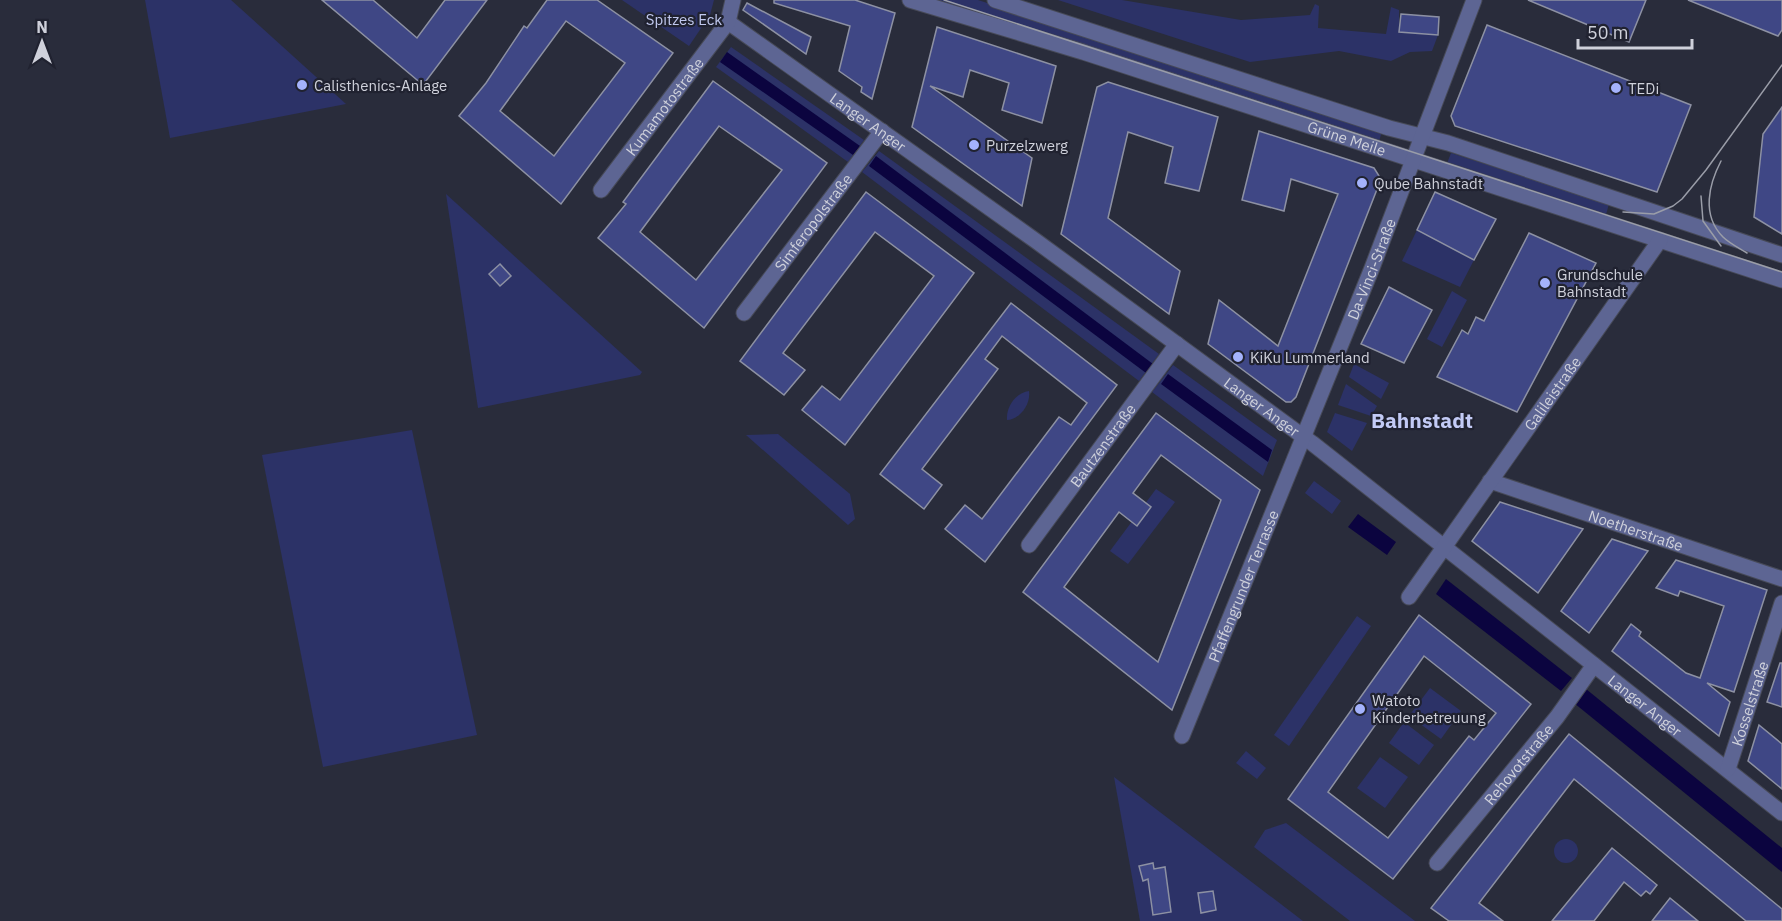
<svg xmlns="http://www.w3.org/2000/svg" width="1782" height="921" font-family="'IBM Plex Sans',sans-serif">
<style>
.green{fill:#2c3267}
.water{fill:#0b043f}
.building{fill:#3f4785;stroke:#8d91a3;stroke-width:1.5;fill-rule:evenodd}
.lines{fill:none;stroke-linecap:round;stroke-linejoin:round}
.minor-casing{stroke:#474a58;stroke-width:17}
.minor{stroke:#5d6593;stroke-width:15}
.tram{stroke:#9a9da8;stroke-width:1.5}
.poi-dot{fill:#a4b2fc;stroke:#202230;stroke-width:2}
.labels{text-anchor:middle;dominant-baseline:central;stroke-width:4.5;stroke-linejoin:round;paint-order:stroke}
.park-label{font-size:15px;fill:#c0c8ee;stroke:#202230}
.poi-label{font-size:15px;fill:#cfd1db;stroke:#202230;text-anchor:start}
.street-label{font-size:15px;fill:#cfd1db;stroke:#202230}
.district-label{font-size:21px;font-weight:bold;fill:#c2caf5;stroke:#202230}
</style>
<rect width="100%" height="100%" fill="#292c3b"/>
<g class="green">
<polygon points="145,0 231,0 346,104 170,138"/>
<polygon points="622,0 714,0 710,15 689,46"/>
<polygon points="931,0 978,0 1382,131 1378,145"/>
<polygon points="1058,0 1122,0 1241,20 1310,15 1315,4 1319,6 1318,28 1386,34 1391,7 1399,10 1399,32 1438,35 1432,51 1410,52 1391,61 1339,51 1250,62"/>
<polygon points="731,47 864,140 848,162 716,67"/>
<polygon points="879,151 1159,354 1139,381 862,172"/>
<polygon points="1451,153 1609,204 1605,218 1446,166"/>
<polygon points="446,194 642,372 640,375 478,408"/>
<polygon points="1417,230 1474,260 1460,287 1402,261"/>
<polygon points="1452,291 1467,300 1442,347 1427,339"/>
<polygon points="1354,364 1389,383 1381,399 1349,377"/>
<polygon points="1173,365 1277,440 1263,476 1152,392"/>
<polygon points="1346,384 1377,406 1371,416 1338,405"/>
<path d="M1029,391C1031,404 1020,419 1007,420C1006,406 1016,393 1029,391Z"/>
<polygon points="1335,413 1367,423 1352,451 1327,432"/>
<polygon points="412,430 477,735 323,767 262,455"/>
<polygon points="778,434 850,494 855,519 848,525 746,435"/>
<polygon points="1314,481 1341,501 1332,514 1305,493"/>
<polygon points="1156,489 1175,502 1128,564 1110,551"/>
<polygon points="1357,616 1371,626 1289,746 1274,735"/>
<polygon points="1430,688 1461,711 1441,739 1409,716"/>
<polygon points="1404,722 1434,745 1419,765 1389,743"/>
<polygon points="1246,751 1266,768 1257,779 1236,763"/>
<polygon points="1380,757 1408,777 1385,808 1357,788"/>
<polygon points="1114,777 1303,921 1140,921"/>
<polygon points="1286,823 1415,921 1350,921 1254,847 1265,830"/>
<circle cx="1566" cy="851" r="12"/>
</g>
<g class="water">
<polygon points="727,52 860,146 853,155 720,62"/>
<polygon points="876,156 1153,364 1146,373 869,166"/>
<polygon points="1168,374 1272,450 1268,462 1161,384"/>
<polygon points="1358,514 1396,542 1387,555 1348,527"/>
<polygon points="1446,579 1572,678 1561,691 1436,594"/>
<polygon points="1586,689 1782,848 1782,872 1574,703"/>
</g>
<g class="building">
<polygon points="322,0 373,0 417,38 445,0 487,0 423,85"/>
<path d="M547,0H597L673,53L561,204L459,116L486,83L524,26L527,28ZM566,21L625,63L554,156L500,111Z"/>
<polygon points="774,0 855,0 895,13 872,99 861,92 862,87 839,71 850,26 774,3"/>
<polygon points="1528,0 1646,0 1629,42"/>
<polygon points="1688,0 1782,0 1782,30 1778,36"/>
<polygon points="747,3 811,37 806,54 743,10"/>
<polygon points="1401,14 1439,17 1438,35 1399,32"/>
<polygon points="1487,25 1691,105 1657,192 1455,126 1451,116"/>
<polygon points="937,27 1056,66 1042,123 1002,110 1009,83 970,70 963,97 930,86 1032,158 1022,206 912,127"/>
<path d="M713,81L827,163L704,328L598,238L626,204L623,202ZM719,126L782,170L696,280L640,232Z"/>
<polygon points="1108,82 1218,117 1199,191 1165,183 1173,147 1128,132 1108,218 1180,271 1169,314 1061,234 1097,87"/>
<polygon points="1782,107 1782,234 1754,217 1763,134"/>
<polygon points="1259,131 1374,168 1381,179 1296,397 1291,402 1286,402 1208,344 1219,300 1278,346 1338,194 1291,179 1284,211 1242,200"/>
<polygon points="866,192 974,273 845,445 802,410 822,386 840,400 934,276 875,232 783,353 805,370 784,395 740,361"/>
<polygon points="1435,192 1496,219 1474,260 1417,230"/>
<polygon points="1529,233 1596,263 1517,412 1437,377 1462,330 1468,334 1476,317 1484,321"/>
<polygon points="500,264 511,276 500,286 489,274"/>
<polygon points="1389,287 1432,310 1404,363 1361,344"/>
<polygon points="1011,303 1117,385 985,562 945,529 965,505 982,519 1059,417 1071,425 1087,403 1002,336 985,359 998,369 922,469 942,485 924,509 880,474"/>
<path d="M1156,413L1260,490L1172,710L1023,592ZM1161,455L1221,500L1158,662L1064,587L1119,512L1137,526L1151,507L1133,493Z"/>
<polygon points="1500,502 1583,529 1538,593 1472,541"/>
<polygon points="1612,539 1648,551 1589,633 1561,611"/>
<polygon points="1676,560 1767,590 1734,692 1707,683 1730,702 1719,736 1612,651 1631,624 1641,632 1639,636 1686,673 1700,678 1724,606 1680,591 1678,596 1656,588"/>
<path d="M1419,615L1531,704L1393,879L1288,799ZM1424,656L1496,713L1474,740L1469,736L1388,838L1328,792Z"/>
<polygon points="1780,663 1782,663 1782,707 1767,702"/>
<polygon points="1759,725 1782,744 1782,789 1748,761"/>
<polygon points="1569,734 1782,909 1782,921 1746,921 1574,779 1479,903 1503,921 1449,921 1431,908"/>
<polygon points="1612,848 1657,885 1650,894 1646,891 1641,896 1624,882 1594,921 1552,921"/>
<polygon points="1153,863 1154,869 1165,867 1171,912 1153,915 1148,879 1143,881 1139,866"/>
<polygon points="1213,891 1216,910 1201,913 1198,893"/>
<polygon points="1670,898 1698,921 1652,921"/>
</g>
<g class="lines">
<g class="minor-casing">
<g id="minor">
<path id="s1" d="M910,0L1083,52L1782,280"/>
<polyline points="995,0 1389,128 1448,143 1782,255"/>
<path id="s2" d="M728,22L1036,241L1312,443L1782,813"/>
<path id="s3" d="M601,190L728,22L733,0"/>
<path id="s4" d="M744,313L882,131"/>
<path id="s5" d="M1490,481L1782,579"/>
<path id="s6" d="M1029,545L1177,344"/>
<path id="s7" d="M1409,597L1660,240"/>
<path id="s8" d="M1182,736L1372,268L1474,0"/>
<path id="s9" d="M1728,769L1782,603"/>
<path id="s10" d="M1437,863L1557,717L1594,665"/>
</g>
</g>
<use href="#minor" class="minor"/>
<g class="tram">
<polyline points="944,0 1782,272"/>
<path d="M1721,161C1709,184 1701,215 1723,237C1729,243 1739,248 1747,253"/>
<polyline points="1701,196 1703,221 1721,246"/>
<polyline points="1623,212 1654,214 1673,206 1682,199 1706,170 1782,65"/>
</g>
</g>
<g class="poi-dot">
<circle cx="302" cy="85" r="6"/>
<circle cx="1616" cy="88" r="6"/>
<circle cx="974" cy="145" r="6"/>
<circle cx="1362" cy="183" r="6"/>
<circle cx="1545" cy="283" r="6"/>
<circle cx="1238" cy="357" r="6"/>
<circle cx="1360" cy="709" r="6"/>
</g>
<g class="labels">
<g class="park-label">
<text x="684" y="19">Spitzes Eck</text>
</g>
<g class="poi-label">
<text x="314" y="85">Calisthenics-Anlage</text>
<text x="1628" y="88">TEDi</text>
<text x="986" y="145">Purzelzwerg</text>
<text x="1374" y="183">Qube Bahnstadt</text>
<text x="1557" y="274">Grundschule<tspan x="1557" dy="17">Bahnstadt</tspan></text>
<text x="1250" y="357">KiKu Lummerland</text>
<text x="1372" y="700">Watoto<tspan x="1372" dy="17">Kinderbetreuung</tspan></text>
</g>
<g class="street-label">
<text stroke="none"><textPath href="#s3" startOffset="105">Kumamotostraße</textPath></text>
<text stroke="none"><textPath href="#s2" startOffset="172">Langer Anger</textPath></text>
<text stroke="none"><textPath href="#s1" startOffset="458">Grüne Meile</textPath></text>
<text stroke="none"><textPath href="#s4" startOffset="114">Simferopolstraße</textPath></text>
<text stroke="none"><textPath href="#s8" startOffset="504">Da-Vinci-Straße</textPath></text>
<text stroke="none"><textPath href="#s7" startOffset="249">Galileistraße</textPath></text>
<text stroke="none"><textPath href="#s2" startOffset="658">Langer Anger</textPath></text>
<text stroke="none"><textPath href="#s6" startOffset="124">Bautzenstraße</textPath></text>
<text stroke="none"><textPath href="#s5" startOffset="154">Noetherstraße</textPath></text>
<text stroke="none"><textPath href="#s8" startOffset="162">Pfaffengrunder Terrasse</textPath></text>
<text stroke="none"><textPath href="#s9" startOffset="69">Kosselstraße</textPath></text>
<text stroke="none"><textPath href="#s2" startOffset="1144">Langer Anger</textPath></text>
<text stroke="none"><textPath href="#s10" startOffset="128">Rehovotstraße</textPath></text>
</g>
<g class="district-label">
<text x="1422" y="420">Bahnstadt</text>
</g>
</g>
<g transform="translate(42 42)" stroke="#202230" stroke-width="4.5" paint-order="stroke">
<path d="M0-4.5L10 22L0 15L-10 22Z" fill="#cfd1db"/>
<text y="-9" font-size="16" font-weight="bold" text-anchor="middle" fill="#cfd1db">N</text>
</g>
<path d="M1578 39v9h114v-9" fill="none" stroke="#cfd1db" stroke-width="3"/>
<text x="1587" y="39" font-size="18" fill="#cfd1db" stroke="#202230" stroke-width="4.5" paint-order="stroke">50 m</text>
</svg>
